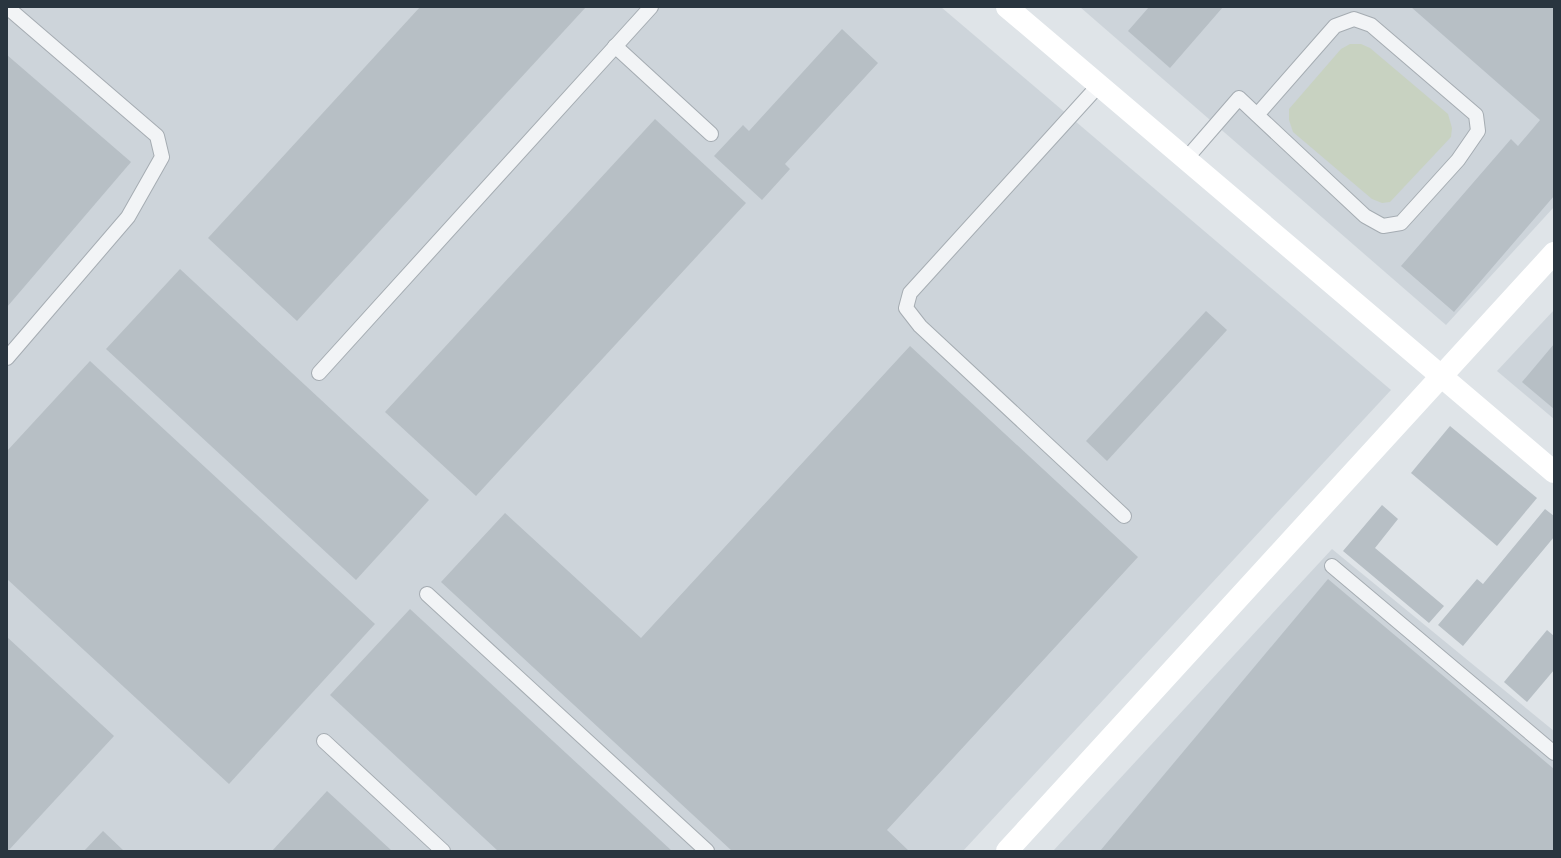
<svg xmlns="http://www.w3.org/2000/svg" width="1561" height="858" font-family="Commissioner,sans-serif">
<style>
.built{fill:#cdd4da}
.green{fill:#c8d2c1}
.building{fill:#b7bfc5}
.lines{fill:none;stroke-linecap:round;stroke-linejoin:round}
.lane-casing{stroke:#a5acb2;stroke-width:16}
.lane{stroke:#f2f4f6;stroke-width:14}
.secondary{stroke:#fff;stroke-width:22}
</style>
<rect width="100%" height="100%" fill="#dfe4e8"/>
<g class="built">
<polygon points="7,7 941,7 1391,390 963,851 7,851"/>
<polygon points="1080,7 1554,7 1554,207 1446,325"/>
<polygon points="1554,310 1554,419 1497,371"/>
<polygon points="1332,549 1554,731 1554,851 1053,851"/>
</g>
<polygon class="green" points="1350,44 1361,44 1370,48 1448,114 1452,128 1451,137 1390,202 1382,203 1372,199 1293,132 1289,120 1289,109 1341,49"/>
<g class="building">
<polygon points="420,7 586,7 297,321 208,238"/>
<polygon points="1149,7 1223,7 1170,68 1128,31"/>
<polygon points="1411,7 1554,7 1554,196 1454,312 1401,266 1511,139 1518,146 1540,120"/>
<polygon points="842,29 878,63 785,164 790,169 762,200 714,156 743,125 749,131"/>
<polygon points="7,55 131,162 7,307"/>
<polygon points="655,119 746,203 476,496 385,412"/>
<polygon points="180,269 429,500 356,580 106,349"/>
<polygon points="1206,311 1227,330 1107,461 1086,441"/>
<polygon points="1554,344 1554,409 1522,382"/>
<polygon points="910,346 1138,557 887,830 909,851 732,851 441,582 505,513 641,638"/>
<polygon points="90,361 375,624 229,784 7,579 7,451"/>
<polygon points="1450,426 1537,498 1497,546 1411,473"/>
<polygon points="1382,505 1398,519 1375,548 1444,606 1429,623 1343,551"/>
<polygon points="1545,509 1554,516 1554,537 1463,646 1438,625 1477,579 1483,584"/>
<polygon points="1328,579 1554,769 1554,851 1100,851"/>
<polygon points="410,609 672,851 498,851 330,695"/>
<polygon points="1547,630 1554,636 1554,670 1527,702 1504,682"/>
<polygon points="7,637 114,736 8,851 7,851"/>
<polygon points="327,791 392,851 272,851"/>
<polygon points="103,831 124,851 84,851"/>
</g>
<g class="lines">
<g class="lane-casing">
<g id="lane">
<polyline points="615,46 711,134"/>
<polyline points="1099,85 910,293 906,308 920,326 1124,516"/>
<polyline points="1186,159 1239,98 1257,115 1335,26 1354,19 1371,25 1476,115 1478,131 1458,160 1401,223 1383,226 1365,216 1257,115"/>
<polyline points="7,358 128,217 162,157 157,136 7,7"/>
<polyline points="319,373 651,7"/>
<polyline points="1332,566 1554,753"/>
<polyline points="427,594 707,851"/>
<polyline points="324,741 443,851"/>
</g>
</g>
<use href="#lane" class="lane"/>
<g class="secondary">
<polyline points="1007,7 1554,472"/>
<polyline points="1007,851 1554,253"/>
</g>
</g>
<rect width="1561" height="858" fill="none" stroke="#29353f" stroke-width="16"/>
</svg>
